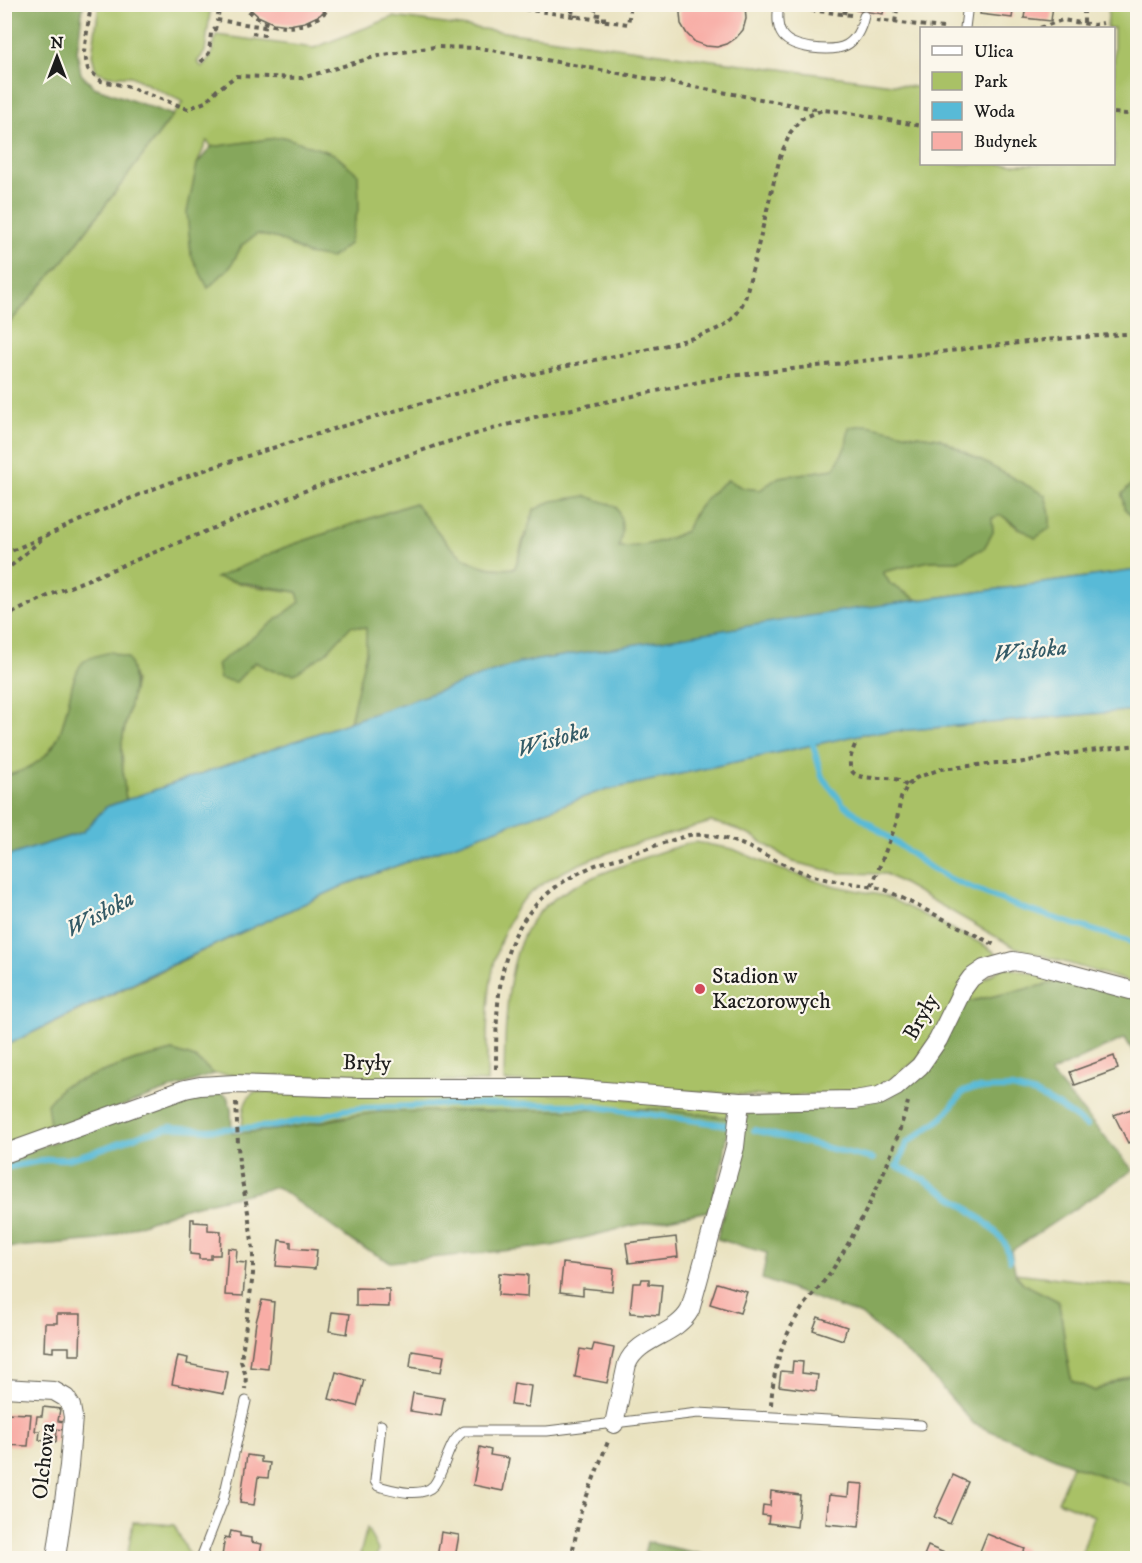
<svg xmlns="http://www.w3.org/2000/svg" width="1142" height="1563" font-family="'IM FELL DW Pica',serif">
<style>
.green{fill:#a9c166;stroke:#626e41;stroke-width:1.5;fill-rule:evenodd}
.forest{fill:#86a75b;stroke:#51623c;stroke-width:1.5}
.water{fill:#58bad7;stroke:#3a6b7a;stroke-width:1.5}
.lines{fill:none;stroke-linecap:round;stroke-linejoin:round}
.stream{stroke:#58bad7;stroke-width:6}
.building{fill:#f8ada6}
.lane-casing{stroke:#646155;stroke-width:11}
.street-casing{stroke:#646155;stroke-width:20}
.path{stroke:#646155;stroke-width:4;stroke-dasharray:4.5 4.5;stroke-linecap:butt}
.lane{stroke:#fff;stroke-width:9}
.street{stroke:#fff;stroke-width:18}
.poi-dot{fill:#d1495b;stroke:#fbf7ec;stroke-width:2}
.labels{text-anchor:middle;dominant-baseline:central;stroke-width:4.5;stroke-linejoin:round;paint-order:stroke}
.poi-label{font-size:22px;fill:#1c1c1c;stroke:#fbf7ec;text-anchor:start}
.street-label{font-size:22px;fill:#1c1c1c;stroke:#fbf7ec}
.water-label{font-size:24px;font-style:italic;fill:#345b67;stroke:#fbf7ec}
</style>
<rect width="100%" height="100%" fill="#fbf7ec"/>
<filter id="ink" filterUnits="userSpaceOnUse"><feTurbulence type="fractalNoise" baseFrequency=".0167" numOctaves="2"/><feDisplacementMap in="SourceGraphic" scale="12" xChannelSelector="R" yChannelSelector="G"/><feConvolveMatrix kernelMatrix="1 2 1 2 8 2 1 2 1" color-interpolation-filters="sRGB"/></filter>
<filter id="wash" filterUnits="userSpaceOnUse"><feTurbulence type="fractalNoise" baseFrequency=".008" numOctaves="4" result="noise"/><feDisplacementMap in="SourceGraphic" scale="24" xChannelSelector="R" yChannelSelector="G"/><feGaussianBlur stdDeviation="1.35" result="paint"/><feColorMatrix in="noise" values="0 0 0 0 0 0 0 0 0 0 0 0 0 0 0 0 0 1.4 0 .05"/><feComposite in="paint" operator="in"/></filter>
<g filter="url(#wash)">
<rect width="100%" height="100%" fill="#e9e2bf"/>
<g class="green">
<path d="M99,5H211L205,52L197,62L202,67L211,56L216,35L314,48L393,17L921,88L922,164H1114V28H1107L1109,5H1137L1138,479L1122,494L1124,508L1137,522V570L918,600L890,584L883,572L929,561H958L984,548L993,532L992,518L1001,515L1019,529L1050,514L1045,496L939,438L850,427L846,446L834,469L779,477L760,490L743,488L727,480L693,515L686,531C672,538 658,544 642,546C612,551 557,538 525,533L515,568C461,574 445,539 415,503L283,548L217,578L257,587L297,592L300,602L218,664L236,682L255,662L273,671L326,653L351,625L367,628V652L350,722L126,800L123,775L122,742L135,681L128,658L110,653L96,656L74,679L60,736L44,757L25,771L5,776V328L65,259L183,102L131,76H109L96,71L92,55ZM284,137L307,254L279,239L257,234L242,245L231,266L208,288L197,164L207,141L212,147Z"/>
<path d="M1137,710V984L1014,947L886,874L839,873L793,862L754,837L728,826L711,822C652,840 561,858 519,904C515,908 512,915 510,920C484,968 487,1029 487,1082L214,1074L195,1058L173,1051L136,1060L63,1086L51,1131L5,1148V1046L219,943L347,884L598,792L863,734Z"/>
<path d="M695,842L733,849L777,868L826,884L885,896L982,944L996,953L997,957L916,1061L878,1089L782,1097L504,1081C505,1035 504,954 535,917C555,892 587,879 616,868C642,858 668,848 695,842Z"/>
<polygon points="1004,967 1067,980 963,1003 976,984"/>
<path d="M254,1092L582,1094L725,1109L730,1113L729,1118L659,1109L380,1112L340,1117L293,1128L242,1133C243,1118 241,1102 254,1092Z"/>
<path d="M1015,1273L1137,1287V1372L1095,1391L1072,1381C1064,1355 1065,1328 1058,1301L1024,1284Z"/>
<polygon points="1072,1465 1137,1488 1137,1558 1080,1558 1094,1516 1058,1501"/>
<polygon points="133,1522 174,1525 191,1558 127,1558"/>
<polygon points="367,1528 378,1550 376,1558 359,1558"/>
</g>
<g class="forest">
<polygon points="5,4 83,5 77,52 81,74 94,87 173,115 65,259 5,328"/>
<polygon points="284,137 334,154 358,174 359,206 349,244 331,258 307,254 279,239 257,234 242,245 231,266 208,288 191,255 187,212 197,164 211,147"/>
<path d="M867,425L909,434L939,438L1045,495L1050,514V528L1035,538L1001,515L992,518L993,532L984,548L958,561H929L883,572L890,584L918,600L519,663L350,722L366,652V628L351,626L326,653L295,674L273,671L255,662L236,682L220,679L217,664L300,602L297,592L216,578L283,548L415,503C445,539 461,575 515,568L534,510L552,501L586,496L616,506C624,523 623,530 619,547C644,547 664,542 686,531C695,509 708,493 728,480L743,488L760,490L779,477L834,469L846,446L849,427Z"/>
<polygon points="1137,479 1137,522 1124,508 1122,494"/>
<path d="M111,652L128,658C142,688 124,714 122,744C121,763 124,781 126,800L106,807L83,832L5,857V776C59,762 61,734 72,686C74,679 78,666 84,661C92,656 102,654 111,652Z"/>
<path d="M1067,980L1137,997V1058L1125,1038L1050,1073L1133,1170L1011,1251L1016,1276L1024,1284L1058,1301C1065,1328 1064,1355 1072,1381L1095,1391L1137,1372V1488L1072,1465L974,1424L925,1369L861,1315L762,1279L767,1253L717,1239L748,1111L759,1108L891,1097L963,1003Z"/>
<polygon points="173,1051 195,1058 214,1074 51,1131 47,1104 63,1086 136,1060"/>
<path d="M210,1090L227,1096L231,1109L232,1133C282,1133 331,1118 380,1112L659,1109L729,1118L724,1157L709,1211L631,1226L552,1246L390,1262L353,1242L277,1187L188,1207L99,1240L5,1248L4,1160L171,1099Z"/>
<polygon points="647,1542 701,1554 708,1558 643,1558"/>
</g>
<polygon class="water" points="1137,570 1137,710 863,734 598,792 347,884 149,975 5,1046 5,857 83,832 106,807 519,663 847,610"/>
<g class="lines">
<g class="stream">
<polyline points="811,738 822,777 844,805 932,869 950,879 1019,907 1138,944"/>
<polyline points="754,1130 873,1159"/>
<path d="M896,1166C926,1178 985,1216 1004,1242C1007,1247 1008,1254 1010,1260"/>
<polyline points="897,1167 907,1143 943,1117 963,1092 971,1089 1012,1088 1036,1094 1060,1107 1087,1126"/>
<polyline points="4,1168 50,1159 67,1159 90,1153 143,1134 171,1127 208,1130 275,1126 320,1117 343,1110 365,1108 457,1104 584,1105 726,1125"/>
</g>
</g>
<g id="blocks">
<g class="building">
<polygon points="681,4 745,4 746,19 743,30 736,38 727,44 717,47 706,46 695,42 687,34 681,24 680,13"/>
<polygon points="857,4 885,4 883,14 856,10"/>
<polygon points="981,4 1014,4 1012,18 980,14"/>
<polygon points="246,5 330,5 320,15 305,22 289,25 273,23 258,16"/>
<polygon points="1026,5 1053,5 1051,21 1024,18"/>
<polygon points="1114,1056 1118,1069 1075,1085 1070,1072"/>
<polygon points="1131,1109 1132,1113 1138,1111 1138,1138 1128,1143 1114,1115"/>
<polygon points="191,1219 194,1219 194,1222 208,1223 208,1230 221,1231 220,1255 211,1255 211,1259 199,1259 199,1255 190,1254"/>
<polygon points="676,1237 678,1257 629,1263 626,1243"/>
<polygon points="279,1240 291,1242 291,1248 317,1250 315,1269 276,1266"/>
<polygon points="228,1248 237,1249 236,1262 246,1263 243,1296 225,1295"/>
<polygon points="563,1263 614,1269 612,1291 583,1288 583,1295 560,1292"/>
<polygon points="499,1273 528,1275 527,1297 498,1295"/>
<polygon points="642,1279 649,1279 649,1284 662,1285 659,1315 630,1313 633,1283 641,1283"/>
<polygon points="717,1283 747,1292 740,1313 710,1304"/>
<polygon points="356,1288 389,1289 389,1307 356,1306"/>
<polygon points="262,1300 274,1302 268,1369 250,1367 256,1322"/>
<polygon points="332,1312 350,1314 347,1334 329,1331"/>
<polygon points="57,1314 81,1314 80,1355 69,1355 69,1347 53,1347 53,1352 44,1351 45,1323 57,1323"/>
<polygon points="818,1317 847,1327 843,1340 813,1330"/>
<polygon points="594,1344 614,1348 607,1383 575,1377 580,1349 592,1351"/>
<polygon points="412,1351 444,1356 441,1372 410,1367"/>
<polygon points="178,1356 188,1358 187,1364 228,1372 224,1394 172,1384"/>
<polygon points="793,1361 803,1362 802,1373 818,1375 816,1391 779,1386 781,1371 792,1372"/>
<polygon points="336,1372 364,1380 357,1406 329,1399"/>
<polygon points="514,1383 531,1386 528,1407 511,1405"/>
<polygon points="413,1393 444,1398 441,1416 410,1411"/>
<polygon points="43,1407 60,1409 58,1421 64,1422 63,1430 57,1429 56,1442 39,1440 40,1431 35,1431 37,1416 42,1416"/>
<polygon points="4,1413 31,1414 28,1446 4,1445"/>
<polygon points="480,1447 491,1450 490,1455 509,1458 503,1491 473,1485"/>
<polygon points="247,1455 261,1457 261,1462 270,1463 268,1478 258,1477 254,1505 240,1503"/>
<polygon points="953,1475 968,1482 950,1524 934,1517"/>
<polygon points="849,1483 863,1484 859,1527 826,1524 829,1495 848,1497"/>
<polygon points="771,1491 800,1495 797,1527 768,1523 769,1516 762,1515 763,1505 770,1506"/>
<polygon points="231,1531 240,1533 240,1536 251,1538 251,1542 262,1544 259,1558 235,1558 222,1556 225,1537 229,1538"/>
<polygon points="441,1532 459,1535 455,1558 437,1558"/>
<polygon points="987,1534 1025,1549 1021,1558 990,1558 979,1554"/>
<polygon points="928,1546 956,1558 923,1558"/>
</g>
</g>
</g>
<g filter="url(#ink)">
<use href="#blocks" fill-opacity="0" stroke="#646155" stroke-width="1.5"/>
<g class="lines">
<g class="lane-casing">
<g id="lane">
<path d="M779,4C774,35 784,44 812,48C841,52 857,47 864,16"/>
<polyline points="965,28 968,4"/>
<path d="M381,1425L375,1481L378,1486C393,1490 422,1499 434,1485C440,1477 444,1464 448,1454C452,1445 455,1437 464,1431H547L698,1413L921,1425"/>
<polyline points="201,1558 223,1501 246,1401"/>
</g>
</g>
<g class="street-casing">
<g id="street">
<polyline points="4,1154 185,1089 200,1086 235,1084 358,1088 568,1088 740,1102 854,1100 879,1096 896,1087 920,1066 938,1040 963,989 971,978 984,969 1013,961 1037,965 1138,992"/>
<polyline points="4,1388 54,1391 66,1398 71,1406 73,1417 69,1466 56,1558"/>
<path d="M614,1424L627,1364C638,1337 676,1336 690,1310L735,1147L740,1102"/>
</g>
</g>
<g class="path">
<polyline points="91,4 84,52 88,69 101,81 126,86 188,109 205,102 217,90 236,76 302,78 378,56 434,47 480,48 821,110"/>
<path d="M243,4C266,36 310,33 333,4"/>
<polyline points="489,4 628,24 631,4"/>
<polyline points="569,4 568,11 576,12 576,17"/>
<polyline points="596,7 594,14 604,16 604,21"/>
<polyline points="793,8 851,15"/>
<polyline points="219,11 217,20 265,27 266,23"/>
<polyline points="844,14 846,4"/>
<polyline points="876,20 943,28"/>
<polyline points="895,22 898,4"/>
<polyline points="1084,23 1084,8 1096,8"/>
<polyline points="1040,28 1062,20 1094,25 1103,23"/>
<polyline points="252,33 264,35 265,27"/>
<polyline points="201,62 209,53 211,33 216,28 219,29"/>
<polyline points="1114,113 1138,115"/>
<path d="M4,554C52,534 98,511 146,492C205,468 267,450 327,431C416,404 504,379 595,360C627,353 706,341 730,321C737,315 741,307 745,299L780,157L790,133L801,119L822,110L844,112L922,126"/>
<polyline points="4,572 42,539"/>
<polyline points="4,617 50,595 307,490 444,443 535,417 722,377 1044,340 1138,333"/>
<path d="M855,745C835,790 879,773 899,780C900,781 907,786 907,786"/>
<polyline points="872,886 896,824 901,798 907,786 916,778 941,769 996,763 1018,763 1058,755 1138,745"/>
<path d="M496,1069C496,982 498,909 589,868C598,863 609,861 619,858C642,850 666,842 689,835C734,831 769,861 810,875C835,883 861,883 886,890L997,946"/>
<polyline points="236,1102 239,1165 248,1212 253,1249 253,1274 241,1361 246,1376 245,1389"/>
<path d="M771,1405C773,1370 782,1337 803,1307C814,1293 827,1279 836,1264C867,1214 893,1158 908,1102"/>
<polyline points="571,1558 581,1511 609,1439"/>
</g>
<use href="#lane" class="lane"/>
<use href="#street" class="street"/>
</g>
</g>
<circle class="poi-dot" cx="700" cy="989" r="6"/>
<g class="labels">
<g class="poi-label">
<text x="712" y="976">Stadion w<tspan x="712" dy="25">Kaczorowych</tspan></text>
</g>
<g class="street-label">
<text transform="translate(921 1017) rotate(-61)">Bryły</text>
<text transform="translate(367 1063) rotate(1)">Bryły</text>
<text transform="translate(44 1461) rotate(-84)">Olchowa</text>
</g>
<g class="water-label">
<text transform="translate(1030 651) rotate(-6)">Wisłoka</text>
<text transform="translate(553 740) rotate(-16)">Wisłoka</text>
<text transform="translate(100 914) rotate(-28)">Wisłoka</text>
</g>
</g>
<rect width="1142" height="1563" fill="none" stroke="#fbf7ec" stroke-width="24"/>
<rect x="920" y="27" width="195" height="138" fill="#fbf7ec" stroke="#a29f99" stroke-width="1.5"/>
<rect x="932" y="46" width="30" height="9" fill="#ffffff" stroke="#a29f99" stroke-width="1.5"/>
<text x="974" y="57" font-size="18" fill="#1c1c1c">Ulica</text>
<rect x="932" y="72" width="30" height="18" fill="#a9c166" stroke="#a29f99" stroke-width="1.5"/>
<text x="974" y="87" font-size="18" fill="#1c1c1c">Park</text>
<rect x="932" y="102" width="30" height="18" fill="#58bad7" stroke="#a29f99" stroke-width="1.5"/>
<text x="974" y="117" font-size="18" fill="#1c1c1c">Woda</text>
<rect x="932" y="132" width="30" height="18" fill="#f8ada6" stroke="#a29f99" stroke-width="1.5"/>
<text x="974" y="147" font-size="18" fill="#1c1c1c">Budynek</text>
<g transform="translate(57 57)" stroke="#fbf7ec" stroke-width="4.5" paint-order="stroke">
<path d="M0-4.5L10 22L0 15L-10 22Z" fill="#1c1c1c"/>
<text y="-9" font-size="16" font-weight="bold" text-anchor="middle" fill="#1c1c1c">N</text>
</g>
</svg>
